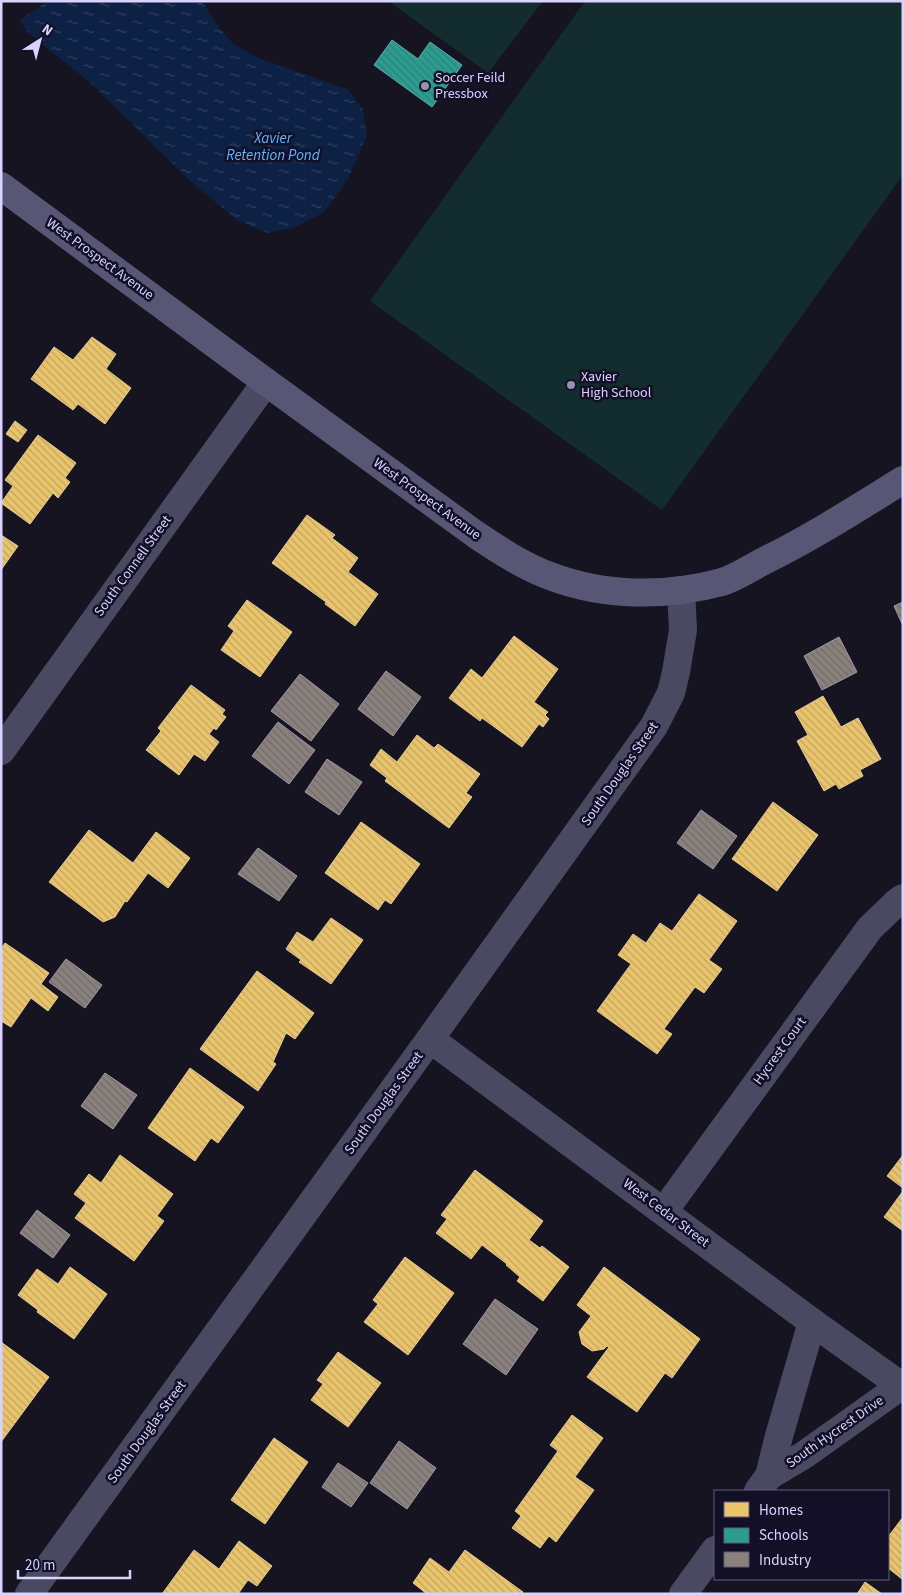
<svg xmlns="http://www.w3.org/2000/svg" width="904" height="1595" font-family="'Source Sans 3',sans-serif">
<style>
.grass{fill:#132c2d}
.water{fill:url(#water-ripples)}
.homes{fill:url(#homes-back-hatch);stroke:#e4c997}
.schools{fill:url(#schools-back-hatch);stroke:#5eaeb1}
.industry{fill:url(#industry-back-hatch);stroke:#a29aa3}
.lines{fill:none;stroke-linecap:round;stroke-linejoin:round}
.street{stroke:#4a4962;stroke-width:28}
.secondary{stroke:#575674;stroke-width:28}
.poi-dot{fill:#9591b1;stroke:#130f26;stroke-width:2}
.labels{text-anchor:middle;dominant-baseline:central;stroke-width:5;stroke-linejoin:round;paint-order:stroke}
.poi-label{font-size:14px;fill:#d9d4ff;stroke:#130f26;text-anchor:start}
.street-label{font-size:14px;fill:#d9d4ff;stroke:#130f26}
.water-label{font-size:15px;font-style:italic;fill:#62b6ff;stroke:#130f26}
</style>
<defs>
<pattern id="water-ripples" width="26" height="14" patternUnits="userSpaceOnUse" patternTransform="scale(1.25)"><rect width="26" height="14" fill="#0d2144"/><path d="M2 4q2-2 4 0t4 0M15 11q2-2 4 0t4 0" fill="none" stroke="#304060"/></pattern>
<pattern id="homes-back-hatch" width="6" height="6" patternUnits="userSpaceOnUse" patternTransform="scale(1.25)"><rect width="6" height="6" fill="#e9c46a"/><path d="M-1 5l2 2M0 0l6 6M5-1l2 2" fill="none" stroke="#bfa362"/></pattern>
<pattern id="schools-back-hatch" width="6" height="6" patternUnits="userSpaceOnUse" patternTransform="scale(1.25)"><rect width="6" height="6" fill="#2a9d8f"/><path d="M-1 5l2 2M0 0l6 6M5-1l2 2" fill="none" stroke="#31817b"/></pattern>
<pattern id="industry-back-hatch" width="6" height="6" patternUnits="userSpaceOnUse" patternTransform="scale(1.25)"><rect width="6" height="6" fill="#8a817c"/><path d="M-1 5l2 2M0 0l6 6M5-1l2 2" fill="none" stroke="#706a6b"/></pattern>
</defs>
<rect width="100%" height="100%" fill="#161421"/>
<g class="grass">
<polygon points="388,1 543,1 488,73"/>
<polygon points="585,1 903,1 903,175 662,510 370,301"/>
</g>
<polygon class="water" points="48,1 202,1 215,22 232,43 260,59 347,89 363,109 367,135 348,179 324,212 296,227 268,233 237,220 187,178 93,85 28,33 20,20"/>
<g class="homes">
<polygon points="92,337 116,354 106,369 131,388 105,424 78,404 73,410 31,379 54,347 73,360"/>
<polygon points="15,421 27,430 18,442 6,434"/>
<polygon points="38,435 76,463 65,478 70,482 58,498 53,493 30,524 1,503 13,486 5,480"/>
<polygon points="307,515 335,535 332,538 358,558 348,572 378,594 355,626 325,604 326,602 272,563"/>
<polygon points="1,535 18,546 1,570"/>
<polygon points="247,600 292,632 260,677 221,650 234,631 228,626"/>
<polygon points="514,636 558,669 534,702 548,712 545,715 549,719 543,727 539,724 522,747 482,718 480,721 449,698 471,669 482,678"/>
<polygon points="191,685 225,710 222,714 226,717 216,730 214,728 209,734 219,742 205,761 194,754 179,775 146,750 161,731 158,728"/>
<polygon points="823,696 841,727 858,718 881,759 860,770 863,776 839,789 836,784 824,791 797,741 808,735 795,712"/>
<polygon points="417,735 434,748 438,744 480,774 466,793 472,797 449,828 385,781 387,778 370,765 381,749 397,762"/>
<polygon points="773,802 818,835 777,891 732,859"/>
<polygon points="361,822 420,864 391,904 385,900 378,910 325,873"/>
<polygon points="89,830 133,863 156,832 190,858 168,888 148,873 127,902 125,901 115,917 103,922 49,882"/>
<polygon points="699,894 737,921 709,960 722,969 704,993 695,987 664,1029 672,1034 657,1054 597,1011 631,964 618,955 633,934 646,943 660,923 672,931"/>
<polygon points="331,918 363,940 331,984 299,962 301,960 286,949 297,932 313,942"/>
<polygon points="5,943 49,973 41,984 58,997 48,1011 31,998 11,1027 1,1021 1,949"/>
<polygon points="257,971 314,1013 295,1039 286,1033 273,1062 276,1064 258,1091 200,1049"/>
<polygon points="190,1068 244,1107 218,1143 211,1138 195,1161 148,1128"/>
<polygon points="120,1155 173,1194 157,1216 164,1221 134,1261 75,1218 86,1203 74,1194 89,1174 101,1183"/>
<polygon points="903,1155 903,1188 887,1176"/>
<polygon points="475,1170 543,1221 529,1240 540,1248 542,1246 569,1267 543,1301 517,1281 520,1277 506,1265 507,1264 482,1245 471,1259 436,1233 447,1219 441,1215"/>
<polygon points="903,1191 903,1231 884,1217"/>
<polygon points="405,1257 454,1293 408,1355 364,1322 378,1304 373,1300"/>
<polygon points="70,1267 107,1294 74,1339 37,1312 38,1310 18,1295 37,1269 58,1284"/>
<polygon points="604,1267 700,1339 672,1378 665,1373 637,1412 587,1377 609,1347 607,1346 604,1349 592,1351 582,1344 579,1332 591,1316 577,1305"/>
<polygon points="1,1342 49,1377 1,1442"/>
<polygon points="338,1352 381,1383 348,1427 311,1400 323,1384 317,1380"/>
<polygon points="572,1415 603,1438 575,1477 594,1490 556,1542 549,1536 540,1548 512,1528 521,1516 515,1511 558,1451 550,1445"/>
<polygon points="274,1438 308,1462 265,1524 231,1500"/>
<polygon points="903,1517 903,1578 902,1579 888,1568 888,1537"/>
<polygon points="239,1541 272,1566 257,1586 248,1580 238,1594 162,1594 194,1550 219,1569"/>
<polygon points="465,1550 523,1592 521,1594 427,1594 413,1583 430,1558 449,1572"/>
<polygon points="865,1582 882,1594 857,1594"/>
</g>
<polygon class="schools" points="392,40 418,59 430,42 462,65 432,107 374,65"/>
<g class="industry">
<polygon points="903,602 903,626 894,606"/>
<polygon points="839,637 857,672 822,690 804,656"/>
<polygon points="386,671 421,697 393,736 358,709"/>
<polygon points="300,674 339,704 311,741 271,711"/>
<polygon points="278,722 315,750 289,784 252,756"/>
<polygon points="327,759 362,782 339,815 305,792"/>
<polygon points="701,810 737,836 713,869 677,843"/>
<polygon points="258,848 297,876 279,901 238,874"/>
<polygon points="66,959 102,985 85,1008 49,982"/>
<polygon points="105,1073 137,1095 113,1129 81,1106"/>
<polygon points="37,1210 70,1235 53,1258 20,1233"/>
<polygon points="495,1299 538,1329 506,1375 463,1344"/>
<polygon points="399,1441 436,1468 407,1509 370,1483"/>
<polygon points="338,1463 368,1483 351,1507 322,1487"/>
</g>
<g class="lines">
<g class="street">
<polyline points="1,751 266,382"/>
<polyline points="430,1039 812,1322 903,1387"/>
<polyline points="664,1211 870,928 896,903 903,898"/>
<polyline points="769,1476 804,1455 901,1386"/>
<polyline points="758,1491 769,1476 779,1436 812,1322"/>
<polyline points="29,1594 430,1039 654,726 671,693 676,672 683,630 681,590"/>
<polyline points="683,1594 715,1550"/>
</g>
<path class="secondary" d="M1,186L266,382L475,534C499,550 523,566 550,576C605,597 666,597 722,582C735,578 749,569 762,562C811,538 856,509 903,480"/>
</g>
<g class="poi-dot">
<circle cx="425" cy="86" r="5"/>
<circle cx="571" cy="385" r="5"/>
</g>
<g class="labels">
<g class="poi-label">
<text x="435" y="78">Soccer Feild<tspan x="435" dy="16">Pressbox</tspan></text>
<text x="581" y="377">Xavier<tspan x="581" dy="16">High School</tspan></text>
</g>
<g class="street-label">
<text transform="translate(100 259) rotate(36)">West Prospect Avenue</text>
<text transform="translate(427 499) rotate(36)">West Prospect Avenue</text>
<text transform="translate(133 566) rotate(-54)">South Connell Street</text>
<text transform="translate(620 774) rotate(-55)">South Douglas Street</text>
<text transform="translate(780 1051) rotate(-54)">Hycrest Court</text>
<text transform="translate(384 1103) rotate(-54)">South Douglas Street</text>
<text transform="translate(666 1213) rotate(37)">West Cedar Street</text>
<text transform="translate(147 1432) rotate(-54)">South Douglas Street</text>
<text transform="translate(835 1432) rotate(-35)">South Hycrest Drive</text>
</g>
<g class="water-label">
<text x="273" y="138">Xavier<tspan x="273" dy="17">Retention Pond</tspan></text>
</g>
</g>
<rect width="904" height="1595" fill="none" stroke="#d9d4ff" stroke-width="5"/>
<rect x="714" y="1490" width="175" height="90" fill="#130f26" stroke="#625e7d"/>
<rect x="724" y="1502" width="25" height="15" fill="#e9c46a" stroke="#625e7d"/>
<text x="759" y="1515" font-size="15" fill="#d9d4ff">Homes</text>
<rect x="724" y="1528" width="25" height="15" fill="#2a9d8f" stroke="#625e7d"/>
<text x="759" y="1540" font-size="15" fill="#d9d4ff">Schools</text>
<rect x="724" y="1552" width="25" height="15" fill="#8a817c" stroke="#625e7d"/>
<text x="759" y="1565" font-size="15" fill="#d9d4ff">Industry</text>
<g transform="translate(40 40) rotate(36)" stroke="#130f26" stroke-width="4" paint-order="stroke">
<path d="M0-4L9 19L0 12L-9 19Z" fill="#d9d4ff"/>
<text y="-8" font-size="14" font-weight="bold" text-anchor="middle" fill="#d9d4ff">N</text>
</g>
<path d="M18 1570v8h112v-8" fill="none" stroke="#d9d4ff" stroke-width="2.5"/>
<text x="25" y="1570" font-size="15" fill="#d9d4ff" stroke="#130f26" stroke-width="4" paint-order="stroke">20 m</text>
</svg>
